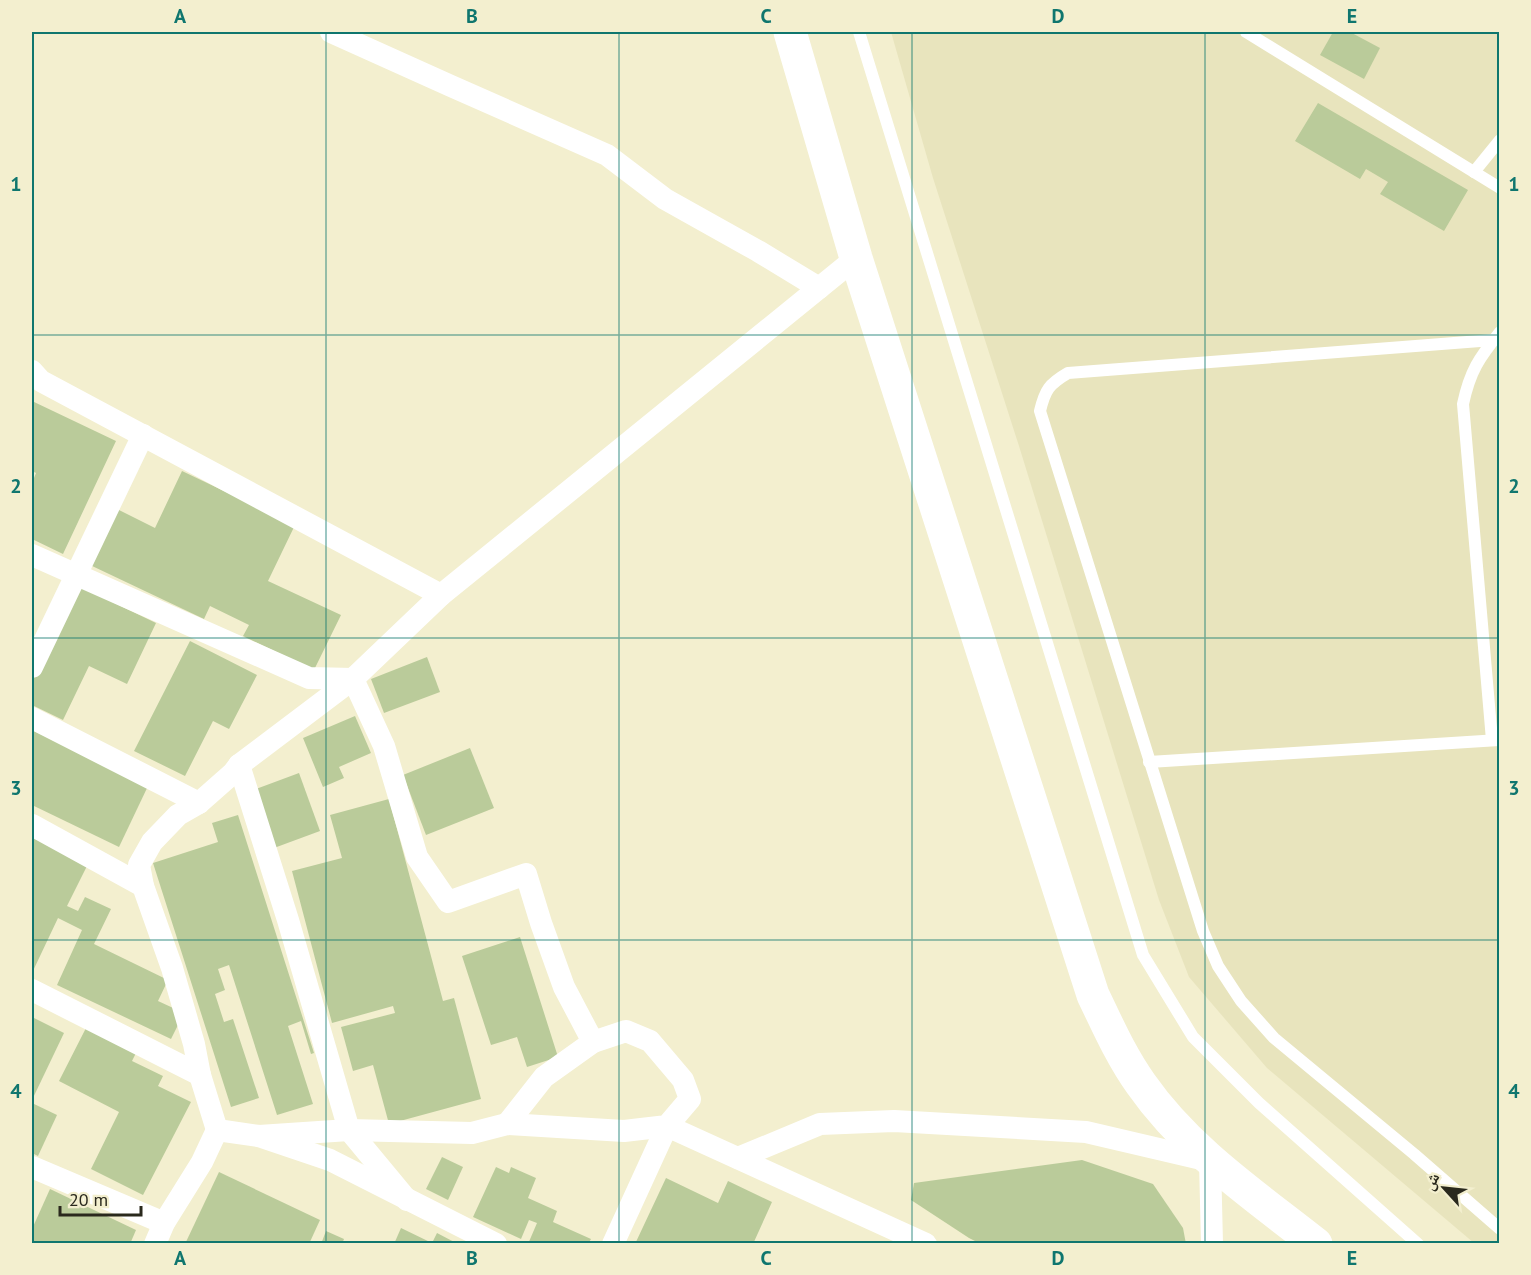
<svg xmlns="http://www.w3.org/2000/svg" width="1531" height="1275" font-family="'PT Sans','Noto Naskh Arabic',sans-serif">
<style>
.built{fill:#e8e4bd}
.building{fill:#bacb9a}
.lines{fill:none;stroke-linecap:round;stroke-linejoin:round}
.lane{stroke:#fff;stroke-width:12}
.street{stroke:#fff;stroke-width:22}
.secondary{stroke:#fff;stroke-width:33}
.grid{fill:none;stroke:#0f766e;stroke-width:1.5;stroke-opacity:0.55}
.neatline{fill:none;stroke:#0f766e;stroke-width:2}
.grid-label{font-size:20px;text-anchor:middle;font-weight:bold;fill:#0f766e}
</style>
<rect width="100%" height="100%" fill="#f3efcf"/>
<polygon class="built" points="891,32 1499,32 1499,1243 1474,1243 1267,1068 1189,977 1159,900 1019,446 933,178"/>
<g class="building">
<polygon points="1333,32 1350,32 1380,48 1364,79 1320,55"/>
<polygon points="1318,103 1468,190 1444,231 1380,194 1388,182 1366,169 1360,179 1295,141"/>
<polygon points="32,401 116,441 63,554 32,539 32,483 36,473 32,471"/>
<polygon points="182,471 295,525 268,581 341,615 314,670 243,636 249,625 210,606 204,619 90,565 117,509 155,528"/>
<polygon points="77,585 156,623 127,684 89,666 63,720 32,705 32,680"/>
<polygon points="190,641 257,675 229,729 213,721 185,776 134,751"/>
<polygon points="427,657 440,692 384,713 371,679"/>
<polygon points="355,716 371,753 339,767 344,778 323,787 303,738"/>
<polygon points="32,730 148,786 119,847 32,805"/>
<polygon points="470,748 494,808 426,835 403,775"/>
<polygon points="299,773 320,831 274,848 253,790"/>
<polygon points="389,799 443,1001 454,998 481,1099 389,1124 373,1065 353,1071 341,1027 395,1013 393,1006 332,1023 292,871 342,858 330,815"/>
<polygon points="238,815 314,1053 311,1054 301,1021 288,1026 313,1104 277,1115 229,965 218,969 225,990 215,994 224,1022 233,1019 259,1098 231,1107 153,863 218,842 212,823"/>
<polygon points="32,837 88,864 67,906 78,911 85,897 111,909 94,944 168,980 158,1001 184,1013 171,1039 57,985 82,930 58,918 32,973"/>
<polygon points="520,937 558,1057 527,1067 517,1037 491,1045 462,956"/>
<polygon points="32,1017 64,1033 32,1100"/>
<polygon points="86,1028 136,1053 132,1061 163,1076 158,1086 191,1102 143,1195 91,1169 119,1112 59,1081"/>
<polygon points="32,1103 57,1115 38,1156 32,1153"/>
<polygon points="442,1157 463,1167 448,1200 426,1189"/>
<polygon points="1082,1160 1153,1184 1183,1228 1186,1244 981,1244 969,1238 911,1200 914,1183"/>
<polygon points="496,1167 509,1173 511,1167 536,1178 528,1198 557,1211 553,1222 591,1239 588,1244 528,1244 537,1223 529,1220 521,1239 473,1217"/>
<polygon points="219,1172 320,1220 309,1244 185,1244"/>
<polygon points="666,1178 718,1203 728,1181 772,1202 753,1244 635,1244"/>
<polygon points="50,1189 136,1230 130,1244 32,1244 32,1229"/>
<polygon points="401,1228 432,1243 437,1233 458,1244 394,1244"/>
<polygon points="326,1231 344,1239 342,1244 321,1244"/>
</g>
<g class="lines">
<g class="lane">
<polyline points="859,32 1143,955 1193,1037 1259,1103 1418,1244"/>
<polyline points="1246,32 1500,188"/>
<polyline points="1474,172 1500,140"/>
<path d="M1493,340L1068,373C1049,384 1045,390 1040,411L1203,931L1218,966L1241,1001L1274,1038L1414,1154L1500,1229"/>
<path d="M1492,740L1463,404C1470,371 1479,358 1500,332"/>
<polyline points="1149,762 1499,740"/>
</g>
<g class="street">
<polyline points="331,32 451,86 607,155 665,199 758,251 819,288"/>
<polyline points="32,371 41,381 441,595"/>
<polyline points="32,555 309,678 353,679 441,595 856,258"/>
<polyline points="32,667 143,435"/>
<polyline points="32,718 199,803"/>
<polyline points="239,765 288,920 349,1130 407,1200"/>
<polyline points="32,825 143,886"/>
<polyline points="32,990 200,1075"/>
<polyline points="507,1124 544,1077 593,1042"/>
<polyline points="217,1130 200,1075 194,1044 172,968 143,886 139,865 152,842 178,815 199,803 233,773 239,765 353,679 384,746 417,857 448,902 526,874 541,923 564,987 593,1042 626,1031 650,1041 683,1080 690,1099 667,1126 624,1131 507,1124 472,1133 349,1130 259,1136"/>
<polyline points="738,1158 820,1124 894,1121 1086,1132 1210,1161 1212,1244"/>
<polyline points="32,1167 164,1223"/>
<polyline points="155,1244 164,1223 202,1162 217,1130 259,1136 330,1160 496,1244"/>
<polyline points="613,1244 667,1126 926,1244"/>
</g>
<path class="secondary" d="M790,32L856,258L1093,995C1108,1026 1121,1056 1141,1084C1187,1150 1254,1195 1316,1244"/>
</g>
<path class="grid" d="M326,32V1244M619,32V1244M912,32V1244M1205,32V1244M32,335H1500M32,638H1500M32,940H1500"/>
<rect width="1531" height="1275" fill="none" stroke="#f3efcf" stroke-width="66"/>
<g transform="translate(1444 1188) rotate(297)" stroke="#f3efcf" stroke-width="4.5" paint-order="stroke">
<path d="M0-4.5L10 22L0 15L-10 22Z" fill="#2a291d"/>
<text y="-9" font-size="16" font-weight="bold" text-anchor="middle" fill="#2a291d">ش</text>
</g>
<path d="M60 1206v9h81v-9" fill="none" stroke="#2a291d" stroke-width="3"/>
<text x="69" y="1206" font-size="18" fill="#2a291d" stroke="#f3efcf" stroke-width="4.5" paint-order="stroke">20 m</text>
<rect x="33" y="33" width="1465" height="1209" class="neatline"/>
<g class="grid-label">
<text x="180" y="23">A</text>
<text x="472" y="23">B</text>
<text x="766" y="23">C</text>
<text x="1058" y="23">D</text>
<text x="1352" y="23">E</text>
<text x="16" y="191">1</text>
<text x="1514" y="191">1</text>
<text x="16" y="493">2</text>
<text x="1514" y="493">2</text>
<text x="16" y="795">3</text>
<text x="1514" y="795">3</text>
<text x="16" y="1098">4</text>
<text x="1514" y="1098">4</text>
<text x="180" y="1265">A</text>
<text x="472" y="1265">B</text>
<text x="766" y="1265">C</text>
<text x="1058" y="1265">D</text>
<text x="1352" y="1265">E</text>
</g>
</svg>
